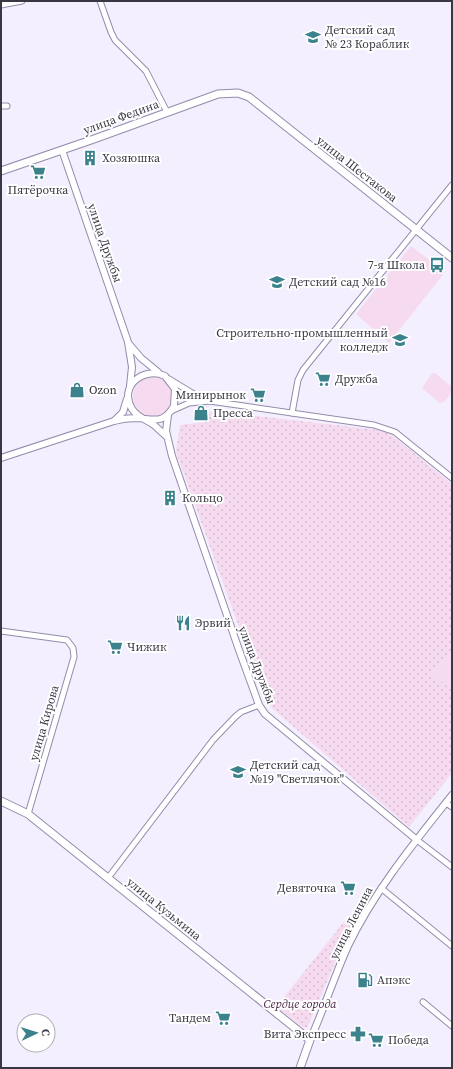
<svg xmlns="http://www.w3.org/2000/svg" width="453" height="1069" font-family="'Source Serif 4',serif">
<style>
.grass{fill:#f6dbf0}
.park{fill:url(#park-dots)}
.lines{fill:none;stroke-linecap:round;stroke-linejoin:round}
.minor-casing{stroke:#948bab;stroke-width:7}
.tertiary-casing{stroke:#948bab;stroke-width:8}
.secondary-casing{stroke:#948bab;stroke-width:9}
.minor{stroke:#fff;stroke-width:5}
.tertiary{stroke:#fff;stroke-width:6}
.secondary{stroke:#fff;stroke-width:7}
.labels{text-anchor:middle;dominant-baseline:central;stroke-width:4;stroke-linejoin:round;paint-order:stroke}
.poi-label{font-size:12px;fill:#3a3744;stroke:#fff;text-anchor:start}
.street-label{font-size:12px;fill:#3a3744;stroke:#fff}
.park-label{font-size:12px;font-style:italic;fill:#4c2645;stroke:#fff}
</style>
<defs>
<pattern id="park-dots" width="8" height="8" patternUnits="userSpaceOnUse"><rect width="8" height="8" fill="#f6dbf0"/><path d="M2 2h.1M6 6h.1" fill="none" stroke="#d4bdcf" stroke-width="1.8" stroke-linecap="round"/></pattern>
</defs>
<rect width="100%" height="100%" fill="#f3effe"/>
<g class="grass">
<polygon points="411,246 445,272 389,343 356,314"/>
<polygon points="432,373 435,373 452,387 452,392 444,402 440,403 422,388"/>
<circle cx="153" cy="396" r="20"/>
<polygon points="452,650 452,690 431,673"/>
</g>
<g class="park">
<polygon points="213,411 380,430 392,435 452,484 452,650 431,673 452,690 452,773 409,827 273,709 264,697 176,452 180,425 205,422 207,415"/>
<polygon points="350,914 354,919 307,1028 302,1027 277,1006"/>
</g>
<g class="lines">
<g class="minor-casing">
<g id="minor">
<polyline points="100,1 111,32 115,40 146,71 167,112"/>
<polyline points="1,5 22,1"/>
<polyline points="1,106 7,106"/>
<polyline points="169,379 192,393 208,400"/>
<polyline points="171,411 189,403 210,401 374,425 395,432 452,478"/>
<polyline points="292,413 298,380 303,370 452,185"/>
<polyline points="1,631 67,640 73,648 74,657 28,814"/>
<polyline points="446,803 452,807"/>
<polyline points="417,840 452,867"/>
<polyline points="108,878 213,740 235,717 241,712 259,705"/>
<polyline points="381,888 452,946"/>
<polyline points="423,1002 452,1026"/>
</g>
</g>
<g class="tertiary-casing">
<g id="tertiary">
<polyline points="62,150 128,342 132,367 130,386"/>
<polyline points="129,344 141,358 158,372"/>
<polyline points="168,415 166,431 172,456 239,650 259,705 265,714 417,840"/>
<polyline points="115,420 123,412 127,399"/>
<path d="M1,458L114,421C121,419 129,418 136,418C154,419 163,425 174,406L175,389L165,376C144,366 118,386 132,409C137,417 147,420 154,425C158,429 162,432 166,436"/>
<path d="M310,1040C324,1009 334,977 348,946C375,890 414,843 452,795"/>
</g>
</g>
<g class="secondary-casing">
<g id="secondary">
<polyline points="1,171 94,139 218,94 238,93 249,97 452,258"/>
<polyline points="1,801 28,814 310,1040 300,1068"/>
</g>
</g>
<use href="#minor" class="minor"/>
<use href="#tertiary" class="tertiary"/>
<use href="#secondary" class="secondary"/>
</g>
<defs>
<g id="school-bare" transform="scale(1.2)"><path d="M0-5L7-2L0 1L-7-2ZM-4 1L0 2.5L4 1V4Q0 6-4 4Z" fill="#3b828c" stroke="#fff" stroke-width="2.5" paint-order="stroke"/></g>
<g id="building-bare" transform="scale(1.2)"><path d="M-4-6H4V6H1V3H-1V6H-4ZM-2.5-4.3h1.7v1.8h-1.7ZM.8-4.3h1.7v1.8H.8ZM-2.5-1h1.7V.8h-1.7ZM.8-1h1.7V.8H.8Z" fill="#3b828c" stroke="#fff" stroke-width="2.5" paint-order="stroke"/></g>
<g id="supermarket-bare" transform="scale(1.2)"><path d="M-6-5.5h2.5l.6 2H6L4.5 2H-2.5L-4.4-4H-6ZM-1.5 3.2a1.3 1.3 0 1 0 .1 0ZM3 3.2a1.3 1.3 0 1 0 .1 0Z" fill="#3b828c" stroke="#fff" stroke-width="2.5" paint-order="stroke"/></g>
<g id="bus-bare" transform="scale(1.2)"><path d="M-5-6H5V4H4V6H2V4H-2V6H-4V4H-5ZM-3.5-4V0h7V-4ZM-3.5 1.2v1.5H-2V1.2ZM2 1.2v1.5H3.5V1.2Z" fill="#3b828c" stroke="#fff" stroke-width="2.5" paint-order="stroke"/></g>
<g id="university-bare" transform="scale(1.2)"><path d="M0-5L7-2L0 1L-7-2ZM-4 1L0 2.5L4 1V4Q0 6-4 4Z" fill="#3b828c" stroke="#fff" stroke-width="2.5" paint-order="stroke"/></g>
<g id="shop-bare" transform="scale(1.2)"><path d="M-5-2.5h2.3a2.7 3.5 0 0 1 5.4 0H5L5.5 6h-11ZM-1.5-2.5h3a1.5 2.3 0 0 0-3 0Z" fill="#3b828c" stroke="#fff" stroke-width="2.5" paint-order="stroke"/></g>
<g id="restaurant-bare" transform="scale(1.2)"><path d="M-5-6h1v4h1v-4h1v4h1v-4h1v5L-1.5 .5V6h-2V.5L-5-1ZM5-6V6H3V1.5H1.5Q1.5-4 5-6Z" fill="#3b828c" stroke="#fff" stroke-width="2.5" paint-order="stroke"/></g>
<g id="fuel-bare" transform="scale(1.2)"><path d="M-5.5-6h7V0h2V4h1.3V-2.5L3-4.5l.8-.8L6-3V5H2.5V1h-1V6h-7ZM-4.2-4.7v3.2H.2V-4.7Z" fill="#3b828c" stroke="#fff" stroke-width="2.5" paint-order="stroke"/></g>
<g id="pharmacy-bare" transform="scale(1.2)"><path d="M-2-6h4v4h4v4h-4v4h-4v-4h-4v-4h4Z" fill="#3b828c" stroke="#fff" stroke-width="2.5" paint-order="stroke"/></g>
</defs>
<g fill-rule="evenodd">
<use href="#school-bare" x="313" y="37"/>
<use href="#building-bare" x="90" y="158"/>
<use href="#supermarket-bare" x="38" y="172"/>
<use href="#bus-bare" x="437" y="265"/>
<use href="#school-bare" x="277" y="282"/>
<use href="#university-bare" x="400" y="340"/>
<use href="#supermarket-bare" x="323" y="379"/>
<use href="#shop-bare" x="77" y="390"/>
<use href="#supermarket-bare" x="258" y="395"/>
<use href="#shop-bare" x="201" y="413"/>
<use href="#building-bare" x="170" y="498"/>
<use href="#restaurant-bare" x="183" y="623"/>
<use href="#supermarket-bare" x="115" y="647"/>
<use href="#school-bare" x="238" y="772"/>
<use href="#supermarket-bare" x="348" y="888"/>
<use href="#fuel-bare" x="365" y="980"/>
<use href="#supermarket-bare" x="223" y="1018"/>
<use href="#pharmacy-bare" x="358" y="1034"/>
<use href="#supermarket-bare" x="376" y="1040"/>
</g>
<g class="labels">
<g class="poi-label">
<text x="325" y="30">Детский сад<tspan x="325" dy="14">№ 23 Кораблик</tspan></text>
<text x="102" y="158">Хозяюшка</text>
<text x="38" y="190" text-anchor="middle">Пятёрочка</text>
<text x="425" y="265" text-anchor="end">7-я Школа</text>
<text x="289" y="282">Детский сад №16</text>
<text x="388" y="333" text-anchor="end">Строительно-промышленный<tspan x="388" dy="14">колледж</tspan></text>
<text x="335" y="379">Дружба</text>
<text x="89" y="390">Ozon</text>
<text x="246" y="395" text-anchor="end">Минирынок</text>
<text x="213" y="413">Пресса</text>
<text x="182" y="498">Кольцо</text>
<text x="195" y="623">Эрвий</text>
<text x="127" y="647">Чижик</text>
<text x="250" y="765">Детский сад<tspan x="250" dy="14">№19 "Светлячок"</tspan></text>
<text x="336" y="888" text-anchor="end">Девяточка</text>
<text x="377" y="980">Апэкс</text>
<text x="211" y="1018" text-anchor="end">Тандем</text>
<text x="346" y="1034" text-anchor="end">Вита Экспресс</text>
<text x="388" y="1040">Победа</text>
</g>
<g class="street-label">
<text transform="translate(121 117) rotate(-20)">улица Федина</text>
<text transform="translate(357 169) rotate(38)">улица Шестакова</text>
<text transform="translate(105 243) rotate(71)">улица Дружбы</text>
<text transform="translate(257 665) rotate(69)">улица Дружбы</text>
<text transform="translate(44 723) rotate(-74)">улица Кирова</text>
<text transform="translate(164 909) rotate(39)">улица Кузьмина</text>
<text transform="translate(351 923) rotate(-63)">улица Ленина</text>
</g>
<g class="park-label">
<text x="300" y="1004">Сердце города</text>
</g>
</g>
<rect width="453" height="1069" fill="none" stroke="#3a3744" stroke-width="4"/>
<g transform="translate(36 1033) rotate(86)"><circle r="19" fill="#ffffff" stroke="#b0afb4"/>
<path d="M0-3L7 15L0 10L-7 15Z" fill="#3b828c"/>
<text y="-6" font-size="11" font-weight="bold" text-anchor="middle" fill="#3a3744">С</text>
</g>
</svg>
